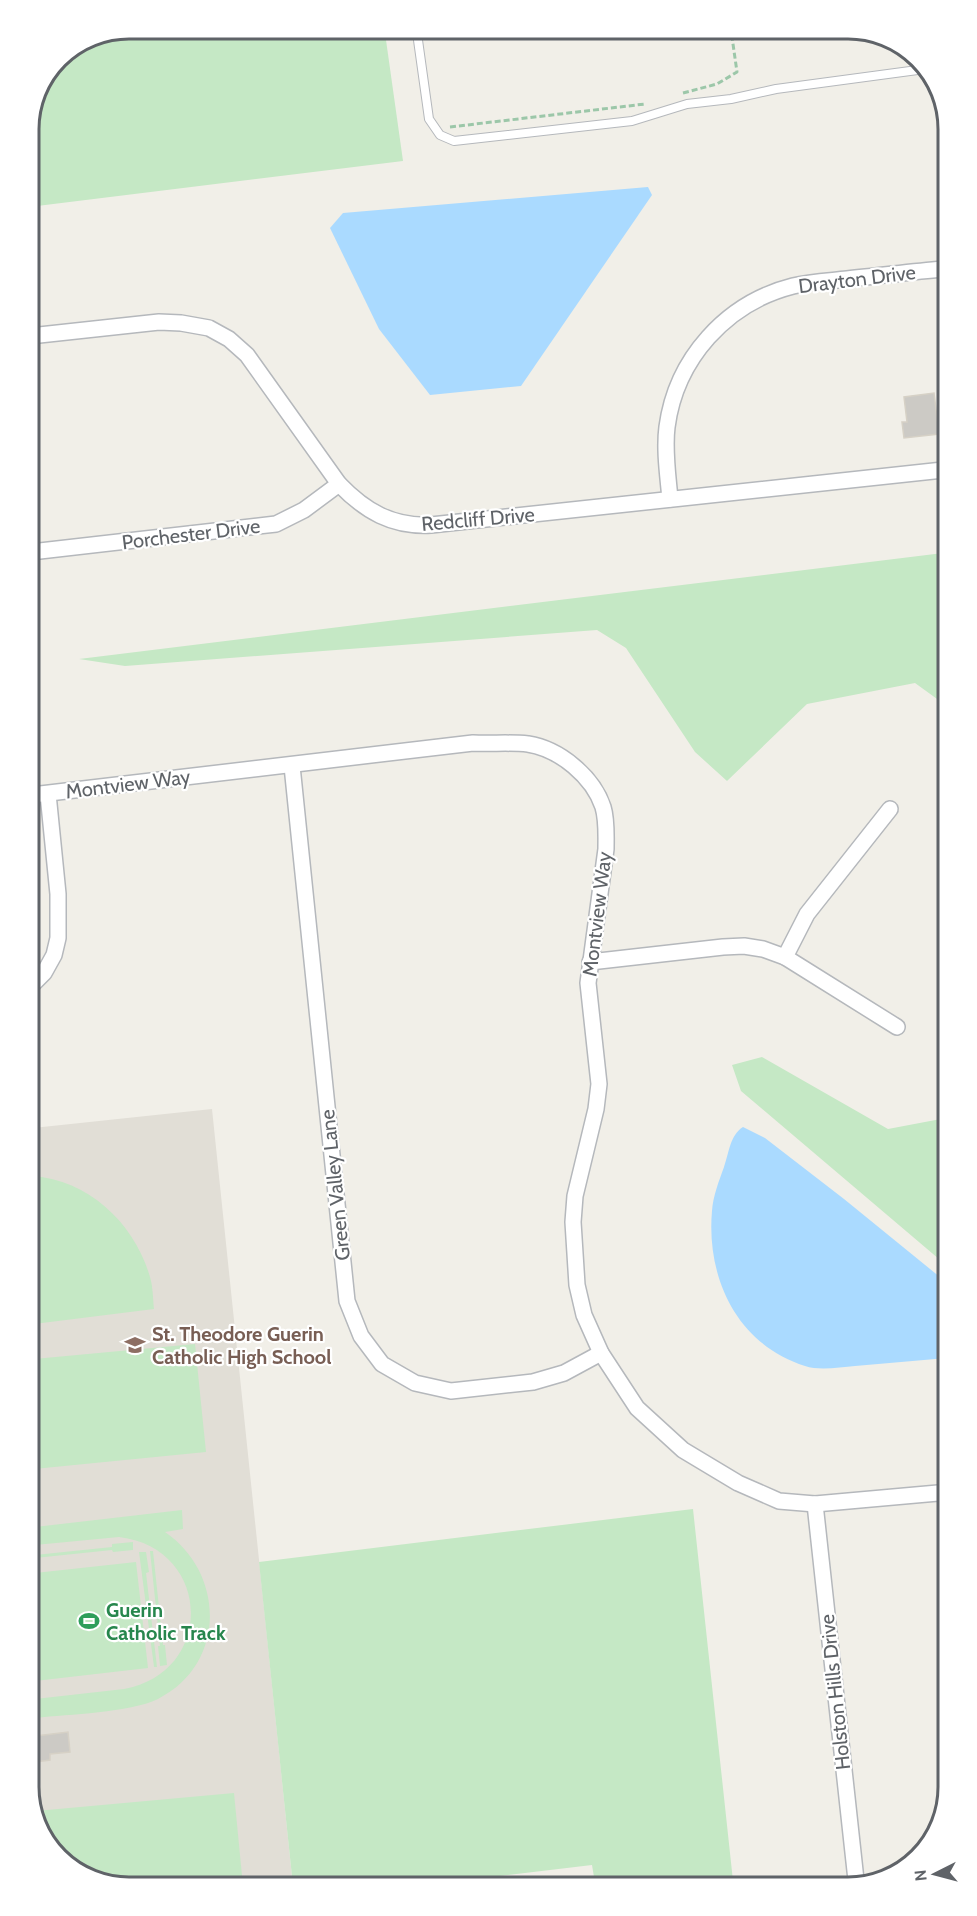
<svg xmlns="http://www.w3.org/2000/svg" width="977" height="1916" font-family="Cabin,sans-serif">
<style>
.education{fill:#e1ded6}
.green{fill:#c5e8c5}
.water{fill:#aadaff}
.building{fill:#cccac5;stroke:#d6d1c6;stroke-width:1.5}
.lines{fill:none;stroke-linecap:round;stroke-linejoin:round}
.service-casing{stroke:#b5b8bc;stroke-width:10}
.minor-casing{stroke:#b5b8bc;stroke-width:18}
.path{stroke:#9cc7a9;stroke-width:3;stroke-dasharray:6 3;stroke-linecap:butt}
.service{stroke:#fff;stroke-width:8}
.minor{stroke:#fff;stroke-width:15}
.labels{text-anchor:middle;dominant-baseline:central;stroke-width:4.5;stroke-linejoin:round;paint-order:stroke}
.street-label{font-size:20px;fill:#5f6368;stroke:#fff}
.education-label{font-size:20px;font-weight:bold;fill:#785e54;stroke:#fff;text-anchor:start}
.leisure-label{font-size:20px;font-weight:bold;fill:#27864d;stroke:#fff;text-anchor:start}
.rim{fill:none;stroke:#5f6368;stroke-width:3}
</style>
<rect width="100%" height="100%" fill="#f1efe8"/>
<polygon class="education" points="212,1109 293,1886 123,1887 73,1870 36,1825 33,1128"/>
<g class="green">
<polygon points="385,33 403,161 29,207 29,123 58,58 91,36"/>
<polygon points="943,553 944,704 915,683 807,704 727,781 695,752 626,648 597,630 125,666 79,659"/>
<polygon points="762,1057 888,1129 946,1118 946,1265 741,1091 732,1065"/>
<path d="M33,1176C89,1180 135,1224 150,1277C153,1287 153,1299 154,1309L34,1324Z"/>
<polygon points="195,1344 206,1452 34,1469 34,1359"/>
<polygon points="693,1509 733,1881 595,1883 592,1865 434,1884 293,1886 259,1562"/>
<path d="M182,1510L183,1529L165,1532C225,1573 227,1664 158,1699C129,1713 69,1714 36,1718L35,1699L124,1689C216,1672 212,1548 119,1537L35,1545V1527Z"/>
<polygon points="133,1542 133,1550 113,1552 112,1550 35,1558 35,1555 112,1547 112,1544"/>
<polygon points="150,1551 153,1551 163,1645 165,1645 167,1665 160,1666 158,1646 160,1646"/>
<polygon points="139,1552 146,1552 149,1572 146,1573 157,1667 154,1667"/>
<polygon points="136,1562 148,1668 35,1681 35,1573"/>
<polygon points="234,1793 243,1886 123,1887 73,1870 36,1825 36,1811"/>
</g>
<g class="water">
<polygon points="648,187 652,195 521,386 430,395 379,329 330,228 343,213"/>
<path d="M743,1127L765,1138L844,1199L946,1282L947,1358C916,1361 886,1363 855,1366C840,1367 820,1371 805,1366C738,1345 706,1279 712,1211C713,1196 719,1181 724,1167C729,1153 730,1135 743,1127Z"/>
</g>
<g class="building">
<polygon points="934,393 939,434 904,438 902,422 907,422 904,397"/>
<polygon points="68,1732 70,1752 50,1754 50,1760 36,1762 36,1736"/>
</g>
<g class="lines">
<g class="service-casing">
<polyline id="service" points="417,33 429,119 440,135 454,141 632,121 687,104 731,99 776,89 925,69"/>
</g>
<g class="minor-casing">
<g id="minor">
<path d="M30,336L159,322L181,323L209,328L229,339L247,355L339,484C365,511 392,527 431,525L943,470"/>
<path d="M670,499C668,476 664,450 667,427C676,359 726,303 793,286C810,282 829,281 847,279C878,276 910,272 942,269"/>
<polyline points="31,552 276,524 304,510 339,484"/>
<polyline points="292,766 347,1301 361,1336 382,1364 415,1383 451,1391 533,1382 564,1373 601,1353"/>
<path d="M32,795L473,743C491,744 510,742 528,744C560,749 593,777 603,807C607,820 606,835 606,849L588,983L599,1084L596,1109L575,1196L573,1222L577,1285L584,1315L601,1353L637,1408L683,1450L738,1483L779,1501L815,1504L938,1493L947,1494"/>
<polyline points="785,957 807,914 890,809"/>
<polyline points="590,962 723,947 744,946 763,949 785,957 897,1027"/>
<polyline points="32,985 44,973 54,955 58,938 58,894 48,794"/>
<polyline points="815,1504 856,1880"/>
</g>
</g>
<g class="path">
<polyline points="683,93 717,84 737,72 731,30"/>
<polyline points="450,127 645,104"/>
</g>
<use href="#service" class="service"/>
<use href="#minor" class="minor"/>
</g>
<defs>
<g id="school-bare" transform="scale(1.62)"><path d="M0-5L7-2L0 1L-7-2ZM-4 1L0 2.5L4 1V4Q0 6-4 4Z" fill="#8d6e63" stroke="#fff" stroke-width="2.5" paint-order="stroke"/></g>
<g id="stadium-bare" transform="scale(1.62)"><path d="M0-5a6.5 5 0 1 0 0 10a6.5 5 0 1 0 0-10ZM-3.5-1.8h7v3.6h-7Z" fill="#2e9e5b" stroke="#fff" stroke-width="2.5" paint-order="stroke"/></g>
</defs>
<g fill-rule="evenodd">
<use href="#school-bare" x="135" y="1345"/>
<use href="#stadium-bare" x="89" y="1621"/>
</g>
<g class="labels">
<g class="street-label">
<text transform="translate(857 279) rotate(-7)">Drayton Drive</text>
<text transform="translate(478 519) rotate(-5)">Redcliff Drive</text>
<text transform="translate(191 534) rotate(-7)">Porchester Drive</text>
<text transform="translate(128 784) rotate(-7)">Montview Way</text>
<text transform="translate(597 914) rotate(-83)">Montview Way</text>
<text transform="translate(335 1185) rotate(-96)">Green Valley Lane</text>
<text transform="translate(835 1692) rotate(-96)">Holston Hills Drive</text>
</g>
<g class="education-label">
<text x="152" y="1334">St. Theodore Guerin<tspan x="152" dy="23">Catholic High School</tspan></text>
</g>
<g class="leisure-label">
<text x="106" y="1610">Guerin<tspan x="106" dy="23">Catholic Track</tspan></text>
</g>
</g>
<path d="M0 0H977V1916H0ZM129 39H848A90 90 0 0 1 938 129V1787A90 90 0 0 1 848 1877H129A90 90 0 0 1 39 1787V129A90 90 0 0 1 129 39Z" fill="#fff" fill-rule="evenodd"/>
<path class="rim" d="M129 39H848A90 90 0 0 1 938 129V1787A90 90 0 0 1 848 1877H129A90 90 0 0 1 39 1787V129A90 90 0 0 1 129 39Z"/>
<g transform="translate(935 1874) rotate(264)" stroke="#ffffff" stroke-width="4.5" paint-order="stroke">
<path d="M0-4.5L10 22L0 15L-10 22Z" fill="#5f6368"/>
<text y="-9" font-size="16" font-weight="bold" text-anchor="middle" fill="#5f6368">N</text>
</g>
</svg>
